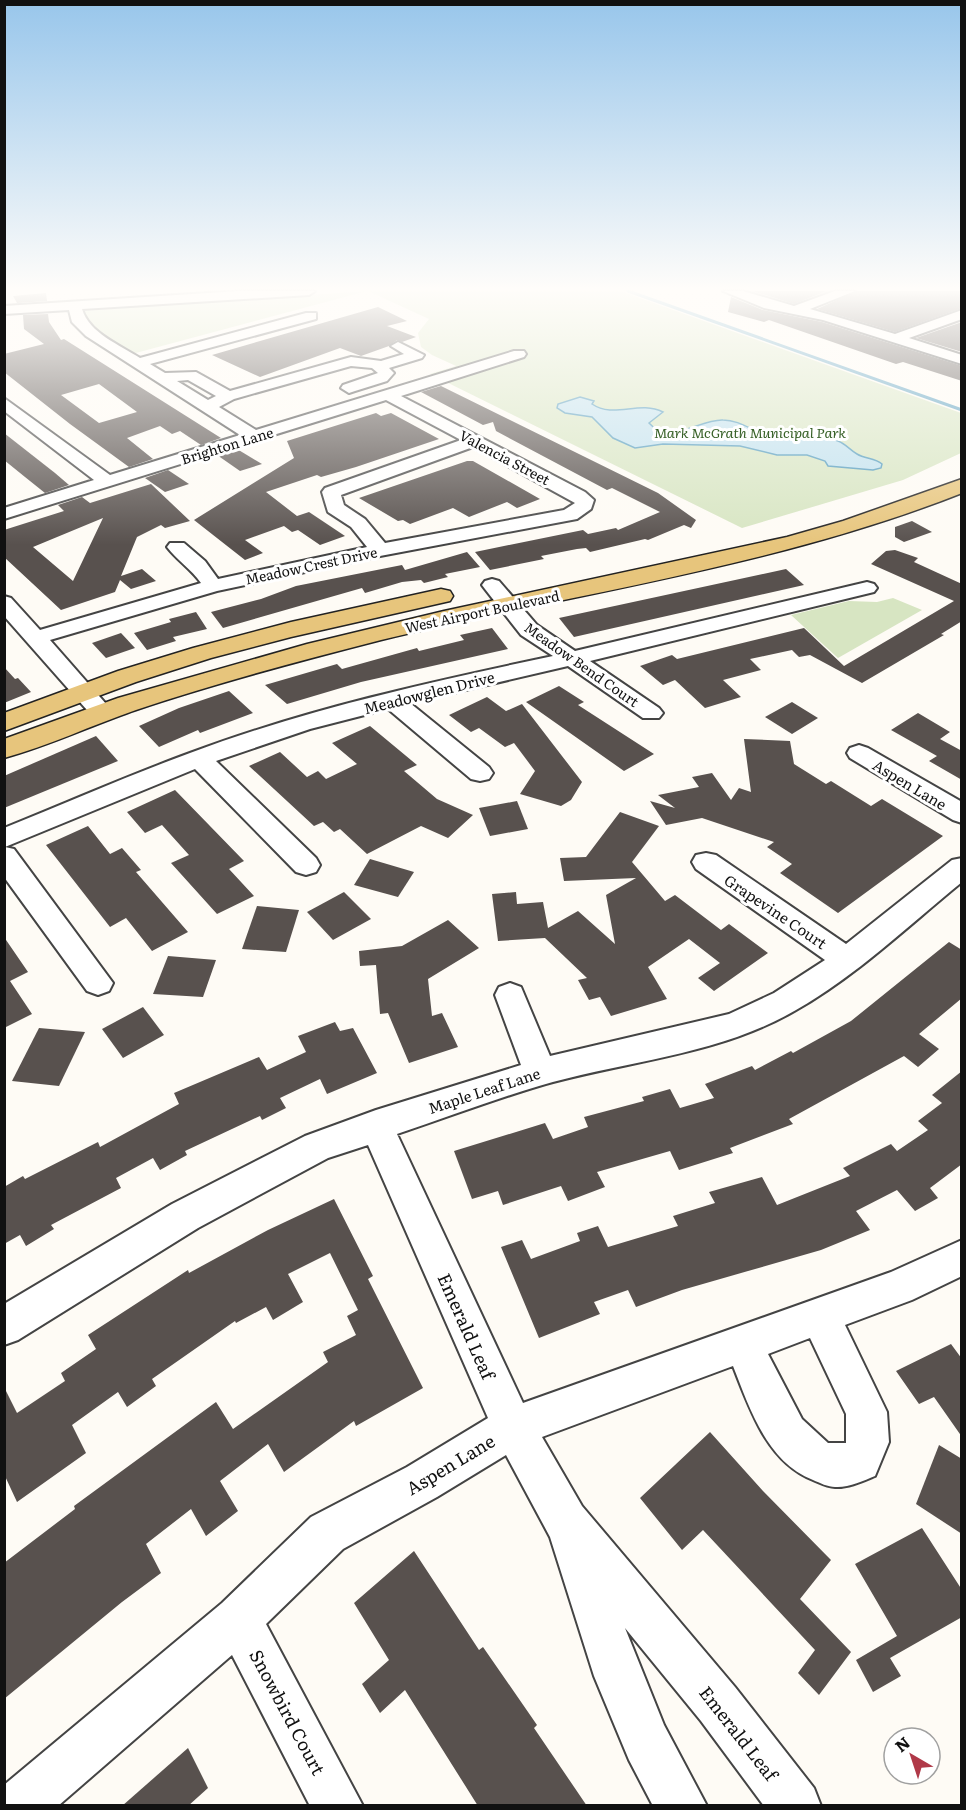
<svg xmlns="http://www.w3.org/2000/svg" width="966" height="1810" font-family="Literata,serif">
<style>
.green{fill:#d7e5c2}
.water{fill:#c0e1ef;stroke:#509abd;stroke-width:1.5}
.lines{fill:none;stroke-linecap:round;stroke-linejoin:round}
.stream{stroke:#509abd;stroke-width:3}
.building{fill:#58514e;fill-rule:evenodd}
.minor-casing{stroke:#444;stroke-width:4}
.major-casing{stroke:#222;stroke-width:3}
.minor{fill:#fff;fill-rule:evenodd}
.major{fill:#e7c57c;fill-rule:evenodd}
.labels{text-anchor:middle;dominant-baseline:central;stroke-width:6;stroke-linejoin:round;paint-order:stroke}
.far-park-label{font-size:14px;font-style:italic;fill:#386128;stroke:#fff}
.far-street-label{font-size:14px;fill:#111;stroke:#fff}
.street-label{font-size:15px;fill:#111;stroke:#fff}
.near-street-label{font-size:18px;fill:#111;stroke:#fff}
</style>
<rect width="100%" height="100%" fill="#fefbf5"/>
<g class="green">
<path d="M367,291L132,354C114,342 88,332 82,311Z"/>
<polygon points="368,291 620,291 961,413 961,453 903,480 742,528 430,374 456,366 432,355 421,347 418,333 429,319"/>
<polygon points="893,598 922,610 838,658 791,615 849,601 877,602"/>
</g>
<path class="water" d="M580,397L594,401L592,404C614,419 639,400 663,412L649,423C669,446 699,419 723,420C742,420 755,434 774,437C795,440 818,433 838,441C846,444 850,450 857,454C865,459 875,458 882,464L881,468L873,470L828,466L825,461L807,455H777L740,446L663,444L635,448L613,438L592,417L565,413L557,408L558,404Z"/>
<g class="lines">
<polyline class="stream" points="628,291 962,410"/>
</g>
<g class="building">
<polygon points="752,291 827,291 794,304"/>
<polygon points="857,291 962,291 962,308 895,332 817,309"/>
<polygon points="46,293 47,301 17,303 13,296"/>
<polygon points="731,297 763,310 822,322 962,366 962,381 903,362 896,364 769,320 764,322 728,312"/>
<polygon points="378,307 407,321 387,326 416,337 402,342 397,340 389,346 361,356 340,348 260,377 212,355"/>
<path d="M48,314L49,322L61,340L64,339L221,438L201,445L180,431L172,434L160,426L127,438L153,459L129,467L70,424L4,372V354L44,344L24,329L23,315ZM99,384L137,412L99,423L61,395Z"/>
<polygon points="962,322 962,352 916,338"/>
<polygon points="441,386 658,493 696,520 691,528 684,525 648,540 645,539 590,552 586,548 577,549 541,556 544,559 490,570 475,552 583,530 588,534 616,528 618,530 660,512 612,488 607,490 496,431 493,422 483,425 421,392"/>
<polygon points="376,413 381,416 391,413 439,439 356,467 321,477 317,475 266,492 297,516 309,512 345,536 320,545 298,530 292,532 284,526 245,540 263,553 245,560 194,520 294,458 287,441"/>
<polygon points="4,433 55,473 69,485 45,493 25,477 4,460"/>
<polygon points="237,449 262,464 240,471 217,455"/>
<polygon points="467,461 473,461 540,499 517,508 507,502 469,517 453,508 410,524 403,520 398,521 359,498"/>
<polygon points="168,470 189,484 165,492 145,478"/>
<path d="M151,484L190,521L165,528L161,525L137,537L121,576L142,569L156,581L131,589L120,580L115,592L61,610L4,557V530L64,511L58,505L82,497L90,503ZM103,518L73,581L33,547Z"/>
<polygon points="912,521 932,532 904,542 895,537 895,527"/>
<polygon points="895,550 918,558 914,562 962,584 962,621 941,634 944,635 862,683 810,655 799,657 792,650 750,659 761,670 723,680 741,697 705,708 675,680 663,685 640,666 672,655 677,659 804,628 844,666 954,601 871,564 886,551"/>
<polygon points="467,552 480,567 445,574 448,577 424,583 421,580 402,582 365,593 362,588 223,628 211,612 261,599 296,586 402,565 405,570"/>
<polygon points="786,569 804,585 574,637 559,618"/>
<polygon points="196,612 207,629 173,637 176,641 147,650 134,633 171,622 169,619"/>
<polygon points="492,628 508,649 361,682 287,704 265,685 337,664 342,669 417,648 419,651 464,640 460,635"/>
<polygon points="121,633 135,648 106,658 92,643"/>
<polygon points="4,667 15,679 18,678 31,692 4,703"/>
<polygon points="559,686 584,702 578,705 654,754 624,771 526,702"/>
<polygon points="229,691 253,713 200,733 198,730 159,747 139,726 179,708"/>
<polygon points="487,697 506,711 522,704 582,782 571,800 561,806 520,794 535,771 514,743 505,747 479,728 471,732 449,715"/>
<polygon points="792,702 818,718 792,734 765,717"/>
<polygon points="918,713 950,732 940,739 962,751 962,780 929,761 937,756 891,730"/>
<polygon points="370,726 417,765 404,771 437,799 473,815 448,838 421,826 367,854 340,829 334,832 323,822 314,826 249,766 280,752 307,777 318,771 326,779 357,764 332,743"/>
<polygon points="96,736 118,761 4,808 4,776"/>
<polygon points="744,739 790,741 794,764 826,784 831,781 871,806 882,799 943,836 838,913 780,873 792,864 767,847 774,842 702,818 666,825 650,801 675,808 658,795 699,787 692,777 712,773 731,800 739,788 751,792"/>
<polygon points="175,790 244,861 229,869 254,896 217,914 171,863 189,855 162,825 145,833 127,812"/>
<polygon points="517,801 528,829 490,836 479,808"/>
<polygon points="620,812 659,826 632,862 665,901 675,895 721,930 729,924 768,953 714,991 698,978 720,963 689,939 648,967 667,999 611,1016 600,997 589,1000 578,980 587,978 545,938 498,941 492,894 516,892 517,904 543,902 548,928 578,911 615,944 606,895 636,878 564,881 560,858 586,857"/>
<polygon points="88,826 110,854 122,848 141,870 136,872 188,932 152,951 126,918 110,927 46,845"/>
<polygon points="370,859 414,872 398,897 354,885"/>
<polygon points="344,892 371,919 333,940 307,912"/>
<polygon points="257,906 299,910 286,952 242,949"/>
<polygon points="448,920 479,948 428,979 432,1016 442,1013 458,1047 409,1063 388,1013 380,1014 376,965 360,966 359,951 402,946"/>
<polygon points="4,937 28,972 10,981 32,1014 4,1028"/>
<polygon points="949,942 962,950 962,998 919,1034 939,1049 918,1067 904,1056 789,1119 793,1124 730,1148 733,1153 679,1170 670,1151 597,1172 605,1187 568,1201 561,1186 503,1205 498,1191 472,1199 454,1151 545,1123 553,1139 588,1127 584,1117 644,1101 642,1097 670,1089 680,1108 714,1098 705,1084 752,1066 755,1070 791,1051 793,1053 851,1021"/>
<polygon points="168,956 216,960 203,997 153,994"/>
<polygon points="143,1007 164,1035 123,1058 102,1029"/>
<polygon points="335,1022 340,1031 353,1028 377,1073 327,1094 320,1079 280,1098 286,1108 262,1120 260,1116 185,1151 187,1155 160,1170 153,1158 116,1178 121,1188 51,1225 54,1229 26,1246 20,1235 4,1244 4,1187 23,1176 25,1179 98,1142 100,1147 179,1104 174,1093 259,1057 267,1070 306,1052 298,1036"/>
<polygon points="39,1028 85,1032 59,1086 12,1081"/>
<polygon points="962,1071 962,1164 930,1188 938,1198 915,1211 897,1190 856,1211 870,1230 821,1250 682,1290 636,1307 628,1290 594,1302 600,1314 539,1338 501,1247 522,1240 531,1259 580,1241 577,1233 598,1226 608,1247 678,1226 673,1216 715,1203 709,1192 762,1177 777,1205 850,1176 843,1168 891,1144 897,1151 928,1130 918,1121 942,1103 932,1095"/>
<polygon points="334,1199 373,1276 368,1279 423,1388 356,1426 354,1421 284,1472 268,1444 220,1481 238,1511 206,1536 191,1509 146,1544 161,1573 122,1602 4,1699 4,1563 75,1509 74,1506 216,1402 233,1429 328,1362 323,1352 356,1335 347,1316 358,1310 330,1253 288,1274 303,1302 273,1320 266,1307 236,1323 235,1321 152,1379 156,1386 127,1407 118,1392 72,1425 86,1453 17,1502 4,1474 4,1387 17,1413 65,1381 61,1373 96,1349 88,1335 188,1270 189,1273 268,1230"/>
<polygon points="951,1344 962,1359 962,1437 934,1397 919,1404 896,1371"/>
<polygon points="710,1432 763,1491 831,1560 800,1599 851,1652 819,1695 798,1673 815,1650 703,1530 682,1550 640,1498"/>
<polygon points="939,1445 962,1459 962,1534 916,1504"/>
<polygon points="922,1528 962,1590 962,1617 890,1658 901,1676 873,1692 856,1660 897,1636 855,1564"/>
<polygon points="414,1551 479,1650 483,1647 537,1725 534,1728 587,1806 478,1806 405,1690 380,1713 362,1684 389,1660 354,1603"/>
<polygon points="188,1748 208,1788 188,1806 122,1806"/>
</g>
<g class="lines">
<g class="minor-casing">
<g id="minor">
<path d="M239,291H315L309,295L82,309C89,333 120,345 140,358L306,313H316V319L150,364L165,373L196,372L230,391L351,357L381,361L404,354L391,346L398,342L424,355L422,358L389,368L394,373L387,381L355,391L349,393L341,388L343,385L378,373L372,368L351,366L234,399L219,407L256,430L514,351H524L526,354L524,357L401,396L585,492L594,500L591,509L577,519L380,556L217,591L50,640L114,713L110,718H94L4,616V596L11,598L40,630L201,583C191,569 177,560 167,547L170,543H184L205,561L218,579L367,547L351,527L328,512L322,492L325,488L461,440L386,400L4,519V508L94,480L4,411V398L110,475L240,435L86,336L72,322L69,310L4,314V306ZM188,380L216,396L208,400L177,381ZM473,447L575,503L564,510L385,543L365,519L344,505L341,495Z"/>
<polygon points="723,291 743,291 794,306 835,291 855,291 810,309 895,334 962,310 962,319 909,338 962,355 962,364 823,320 764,308"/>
<path d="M492,579L499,581L537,625L575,651L867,582L874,584L877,588L874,592L590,661L659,708L663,713L659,718H643L568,666L410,703L489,767L493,773L489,779L480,781L471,779L388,709L310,729L216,761L316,858L320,865L316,872L306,875L296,872L195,769L5,847L14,849L113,983L109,991L98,995L87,991L4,877V828C66,803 127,776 190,753C307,709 430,682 553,656L521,635L485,589L482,585L485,581Z"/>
<polygon points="859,745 868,748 962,802 962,823 953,820 850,758 847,753 850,748"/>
<path d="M706,853L716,855L846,944L952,860L962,858V882C908,926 856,976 796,1010C718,1056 624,1061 539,1086C492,1100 445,1118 397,1134L523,1403L891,1272L962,1240V1276L912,1300L845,1325L887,1412L889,1442L875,1476C863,1481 848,1488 835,1487C828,1487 820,1483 813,1480C767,1462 750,1409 733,1366L542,1437L582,1506L735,1687L814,1788L821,1806H764L701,1721L625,1628L664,1725L707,1806H653L629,1760L594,1676L550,1537L506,1455L437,1497L343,1549L266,1624L363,1806H310L232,1655L58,1806H4V1785L222,1603L311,1517L407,1467L488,1418L368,1145L328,1158L198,1228L18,1340L4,1345V1304L172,1204L305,1136L376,1110L521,1065L495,995L499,987L510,983L521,987L550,1056L729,1014L774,993L825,960L696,869L692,862L696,855ZM810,1338L846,1414V1443H828L802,1419L768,1354Z"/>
</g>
</g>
<g class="major-casing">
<g id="major">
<path d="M962,479V493C775,567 575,593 381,640C299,661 216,683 136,710C92,725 49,746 4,758V739L118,698L307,644L444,611L787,537L843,521Z"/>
<polygon points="441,589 450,591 453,596 450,601 291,637 211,658 136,682 4,731 4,713 118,671 193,648 291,622"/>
</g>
</g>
<use href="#minor" class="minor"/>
<use href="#major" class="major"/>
</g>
<linearGradient id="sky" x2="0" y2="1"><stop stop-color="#98c6eb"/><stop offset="0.53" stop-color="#fffdfa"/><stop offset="1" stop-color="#fffdfa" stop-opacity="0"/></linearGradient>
<rect width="966" height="545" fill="url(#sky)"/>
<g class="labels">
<g class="far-park-label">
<text x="750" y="432">Mark McGrath Municipal Park</text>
</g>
<g class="far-street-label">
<text transform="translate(227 445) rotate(-17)">Brighton Lane</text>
<text transform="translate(505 457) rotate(28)">Valencia Street</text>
<text transform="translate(311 565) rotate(-12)">Meadow Crest Drive</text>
<text transform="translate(482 611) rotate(-12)">West Airport Boulevard</text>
<text transform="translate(582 664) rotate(35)">Meadow Bend Court</text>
</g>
<g class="street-label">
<text transform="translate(429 692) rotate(-14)">Meadowglen Drive</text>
<text transform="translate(910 784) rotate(31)">Aspen Lane</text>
<text transform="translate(776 911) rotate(34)">Grapevine Court</text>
<text transform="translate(484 1090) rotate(-18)">Maple Leaf Lane</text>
</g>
<g class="near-street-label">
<text transform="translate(467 1326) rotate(66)">Emerald Leaf</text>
<text transform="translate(450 1464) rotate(-31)">Aspen Lane</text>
<text transform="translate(288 1712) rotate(62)">Snowbird Court</text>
<text transform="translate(739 1733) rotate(52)">Emerald Leaf</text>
</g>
</g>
<rect width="966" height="1810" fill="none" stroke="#111111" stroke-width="12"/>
<g transform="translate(912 1756) rotate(321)"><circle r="28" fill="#ffffff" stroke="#a0a0a0" stroke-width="1.5"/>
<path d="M0-4.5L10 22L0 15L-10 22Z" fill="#b03948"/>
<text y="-9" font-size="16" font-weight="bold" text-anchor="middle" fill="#111111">N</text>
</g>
</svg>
